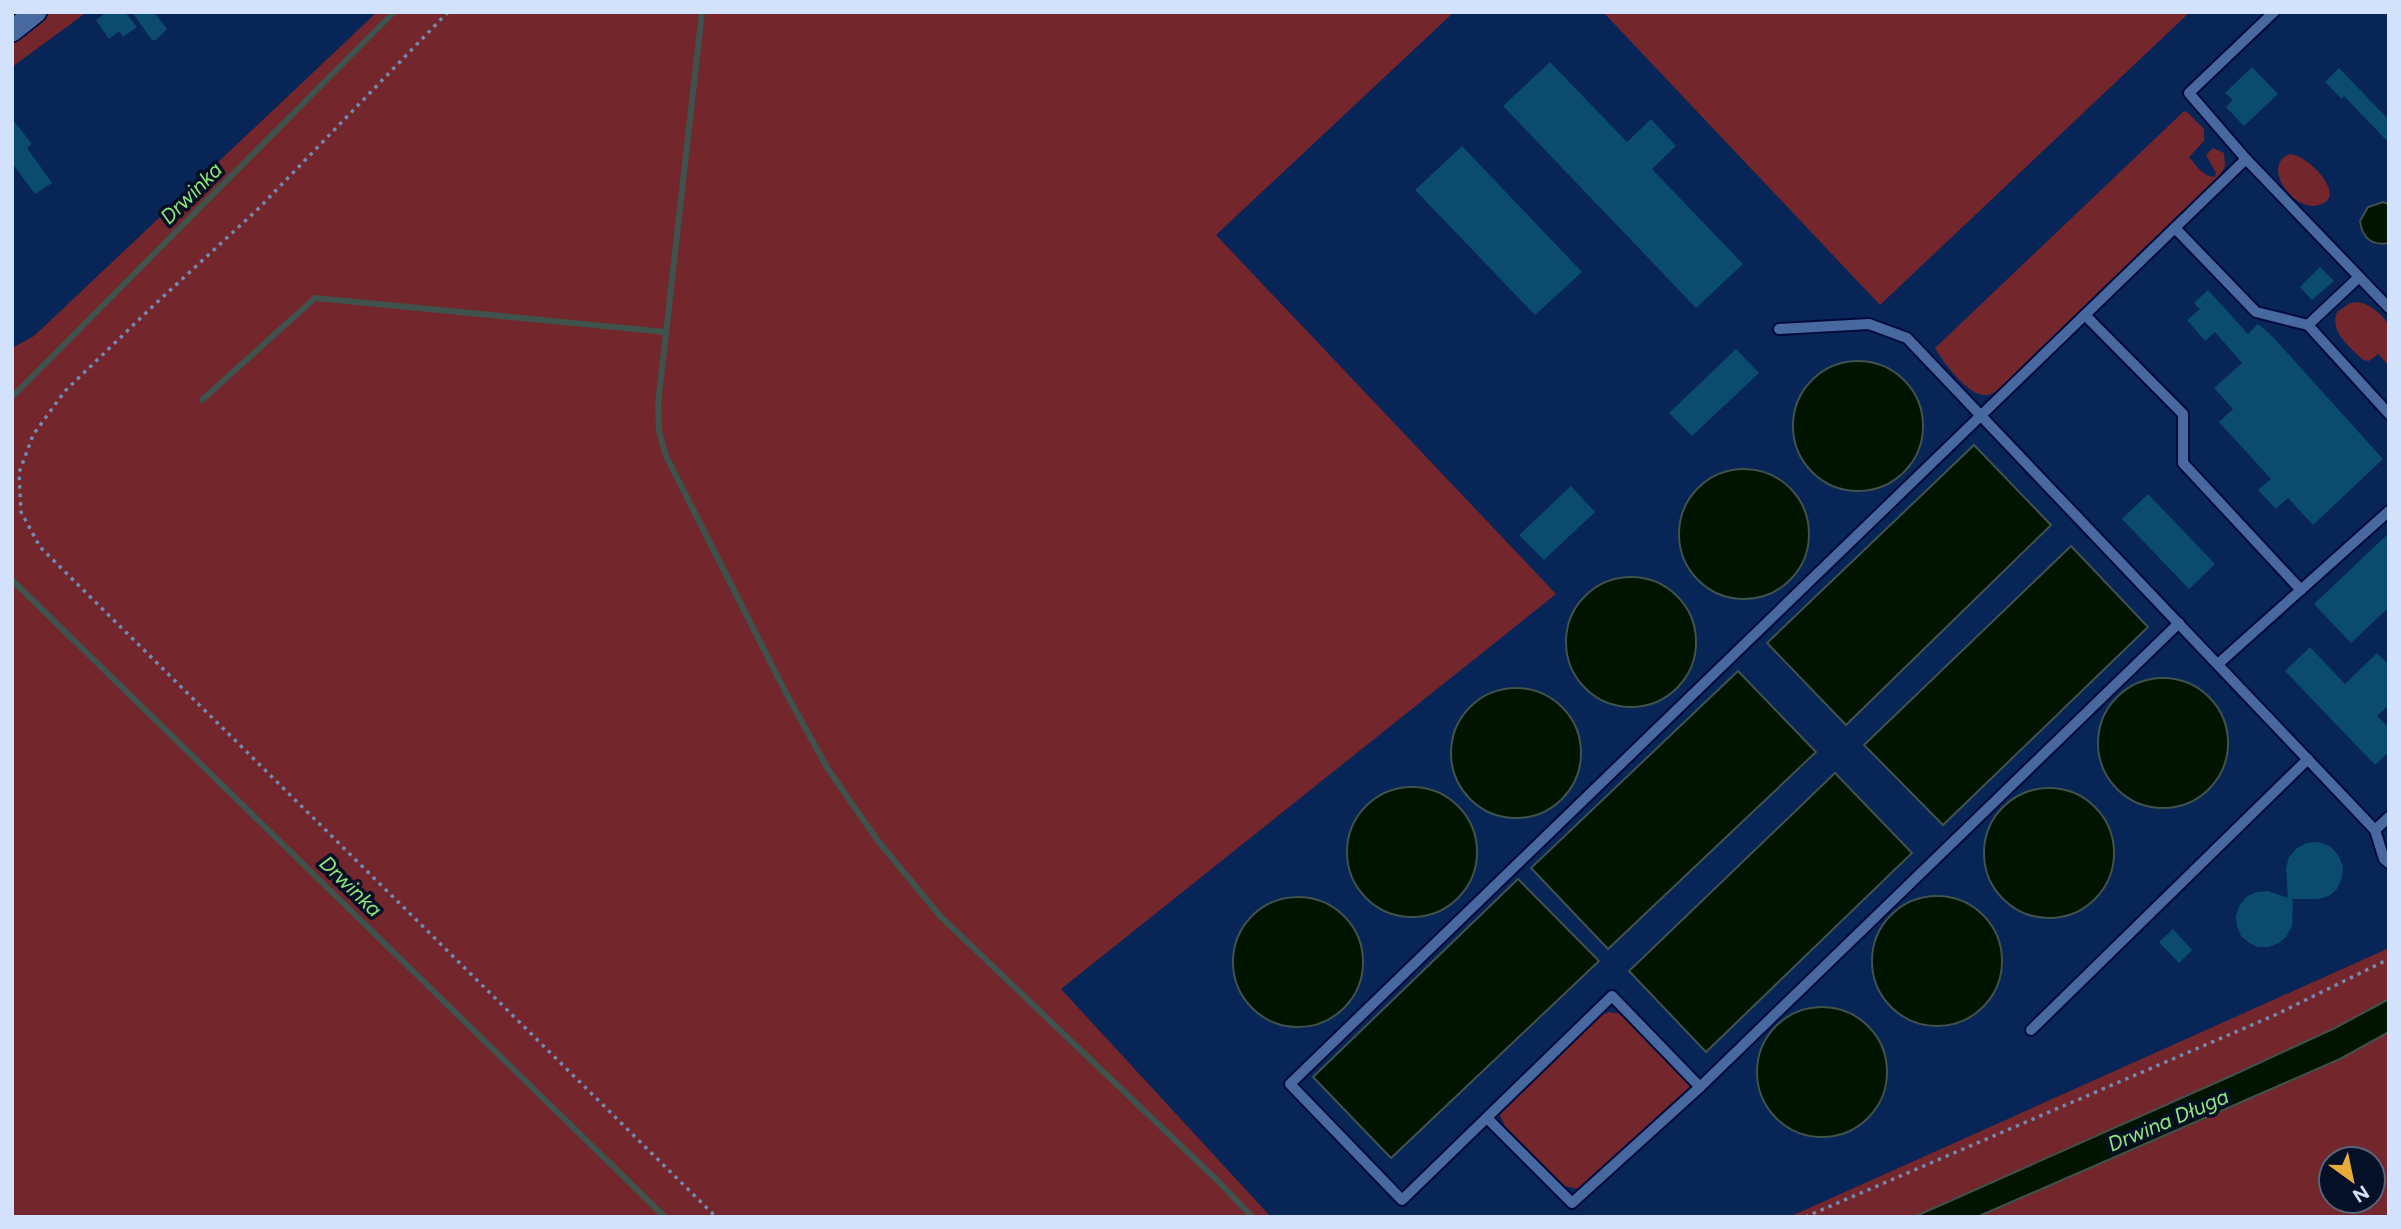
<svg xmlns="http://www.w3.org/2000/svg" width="2401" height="1229" font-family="Figtree,sans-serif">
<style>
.green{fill:#73262b;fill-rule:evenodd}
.water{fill:#011400;stroke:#40524c;stroke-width:2}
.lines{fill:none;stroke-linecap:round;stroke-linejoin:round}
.stream{stroke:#40524c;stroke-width:6}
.building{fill:#0b4b6e}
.service-casing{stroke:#000a3a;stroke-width:14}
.minor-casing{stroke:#000a3a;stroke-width:24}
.path{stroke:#7389ae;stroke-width:3.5;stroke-dasharray:3.5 5;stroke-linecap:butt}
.service{stroke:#4769a0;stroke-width:10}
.minor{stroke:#4769a0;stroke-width:21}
.labels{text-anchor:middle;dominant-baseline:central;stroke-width:7;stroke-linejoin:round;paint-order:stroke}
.water-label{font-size:21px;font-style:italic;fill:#8ee879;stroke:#051026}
</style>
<rect width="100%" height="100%" fill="#072557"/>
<g class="green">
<polygon points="12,12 87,12 12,67"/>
<polygon points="377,12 1454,12 1216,235 1556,594 1061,989 1271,1217 12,1217 12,348 34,336"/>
<polygon points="1603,12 2190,12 1880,305"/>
<path d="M2186,111L2204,129V141L2189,157C2197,166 2202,176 2215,177L2216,173L2206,155L2213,148L2224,153L2225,166L2218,180L2004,387C1997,391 1991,396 1983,395C1966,393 1943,362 1935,348L2183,112Z"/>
<path d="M2290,154C2308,155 2349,197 2319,205C2293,213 2260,165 2290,154Z"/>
<path d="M2358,302C2372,305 2379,313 2389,324V366L2378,354L2369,361L2363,360C2350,347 2329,332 2337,312L2350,303Z"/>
<path d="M2389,948V1217H1789ZM2331,1159H2373V1201H2331Z"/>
<polygon points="1609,1012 1622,1014 1629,1018 1693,1088 1582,1190 1560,1185 1506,1129 1500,1115 1509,1103 1597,1017"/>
</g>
<g class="water">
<path d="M2383,202L2389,204V243C2372,246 2362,238 2360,221L2368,207Z"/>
<circle cx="1858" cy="426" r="65"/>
<polygon points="1974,445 2051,525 1846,725 1767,643"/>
<circle cx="1744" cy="534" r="65"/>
<polygon points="2071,546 2148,627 1943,825 1864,745"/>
<circle cx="1631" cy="642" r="65"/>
<polygon points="1738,671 1816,752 1608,949 1531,868"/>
<circle cx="2163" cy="743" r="65"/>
<circle cx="1516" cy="753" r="65"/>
<polygon points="1835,773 1912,853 1706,1052 1629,971"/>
<circle cx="1412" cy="852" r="65"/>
<circle cx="2049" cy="853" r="65"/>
<polygon points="1518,879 1599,961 1391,1158 1313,1077"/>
<circle cx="1937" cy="961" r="65"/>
<circle cx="1298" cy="962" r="65"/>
<polygon points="2389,999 2389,1032 2340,1059 1977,1217 1914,1217 2231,1076 2335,1028"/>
<circle cx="1822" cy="1072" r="65"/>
</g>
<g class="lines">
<g class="stream">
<polyline points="702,12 658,404 659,431 666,456 787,695 828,769 878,841 941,917 1219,1182 1252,1217"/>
<polyline points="12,397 394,12"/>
<polyline points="202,400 315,298 666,332"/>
<polyline points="12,580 665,1217"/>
</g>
</g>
<g class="building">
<polygon points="107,12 125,12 137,27 123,37 119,31 109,39 96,20"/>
<polygon points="132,12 154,12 167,29 156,40 152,40"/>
<polygon points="1550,62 1627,142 1651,119 1676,146 1652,169 1743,264 1696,308 1503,106"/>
<polygon points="2252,67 2278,94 2244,126 2226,107 2233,100 2225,93"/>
<polygon points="2339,68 2389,120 2389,143 2344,96 2342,99 2325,82"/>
<polygon points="12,119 32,144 27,148 52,183 35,194 12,163"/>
<polygon points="1462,146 1582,272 1535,315 1415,190"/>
<polygon points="2320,267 2334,281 2312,300 2300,287"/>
<polygon points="2208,290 2248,334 2258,324 2272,336 2383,459 2313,525 2288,498 2276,509 2258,490 2271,479 2219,422 2233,409 2214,388 2242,363 2215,332 2205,341 2187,320 2200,309 2194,303"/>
<polygon points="1736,349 1759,373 1692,436 1669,413"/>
<polygon points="1571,486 1595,512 1544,560 1519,535"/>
<polygon points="2148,494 2215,564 2189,589 2122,519"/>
<polygon points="2389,533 2389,607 2351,643 2314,604"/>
<polygon points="2310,647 2345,684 2377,653 2389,665 2389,705 2377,716 2389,728 2389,752 2375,765 2285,671"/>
<polygon points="2318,842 2330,846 2338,855 2343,866 2342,878 2337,889 2329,896 2319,899 2291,899 2293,900 2292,926 2286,937 2279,943 2269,947 2258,947 2249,943 2241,936 2237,926 2236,916 2239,906 2246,897 2256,892 2268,891 2288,898 2286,868 2289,857 2296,849 2306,843"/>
<polygon points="2173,929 2192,950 2179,963 2159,942"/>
</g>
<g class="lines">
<g class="service-casing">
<g id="service">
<polyline points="2246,159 2189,93 2274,12"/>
<polyline points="2175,228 2256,312 2308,325"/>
<polyline points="2359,277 2308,325 2389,414"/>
<polyline points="2085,315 2183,414 2183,463 2301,590"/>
<polyline points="1779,329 1869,324 1907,338 2375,830 2389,817"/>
<polyline points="2179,623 1700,1087 1612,996 1402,1200 1290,1084 2246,159 2389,308"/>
<polyline points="2218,664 2389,511"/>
<polyline points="2375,830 2384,859 2389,863"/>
<polyline points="2031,1030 2308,759"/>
<polyline points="1487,1118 1572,1203 1700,1087"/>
</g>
</g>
<g class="minor-casing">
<polyline id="minor" points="12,31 36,12"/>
</g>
<g class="path">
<polyline points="448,12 258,209 152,307 65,391 33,435 19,473 21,512 40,547 716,1217"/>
<polyline points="1805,1217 2275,1015 2389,959"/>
</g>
<use href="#service" class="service"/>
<use href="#minor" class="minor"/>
</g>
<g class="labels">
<g class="water-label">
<text transform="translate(191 193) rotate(-45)">Drwinka</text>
<text transform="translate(351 886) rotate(44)">Drwinka</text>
<text transform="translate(2168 1120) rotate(-23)">Drwina Długa</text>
</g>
</g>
<rect width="2401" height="1229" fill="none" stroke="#d2e2fc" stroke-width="28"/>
<g transform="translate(2352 1180) rotate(147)"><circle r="33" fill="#051026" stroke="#57647c" stroke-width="2"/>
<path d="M0-5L12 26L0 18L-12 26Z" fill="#e7ac37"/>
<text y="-10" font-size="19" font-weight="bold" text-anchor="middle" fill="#d2e2fc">N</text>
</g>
</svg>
